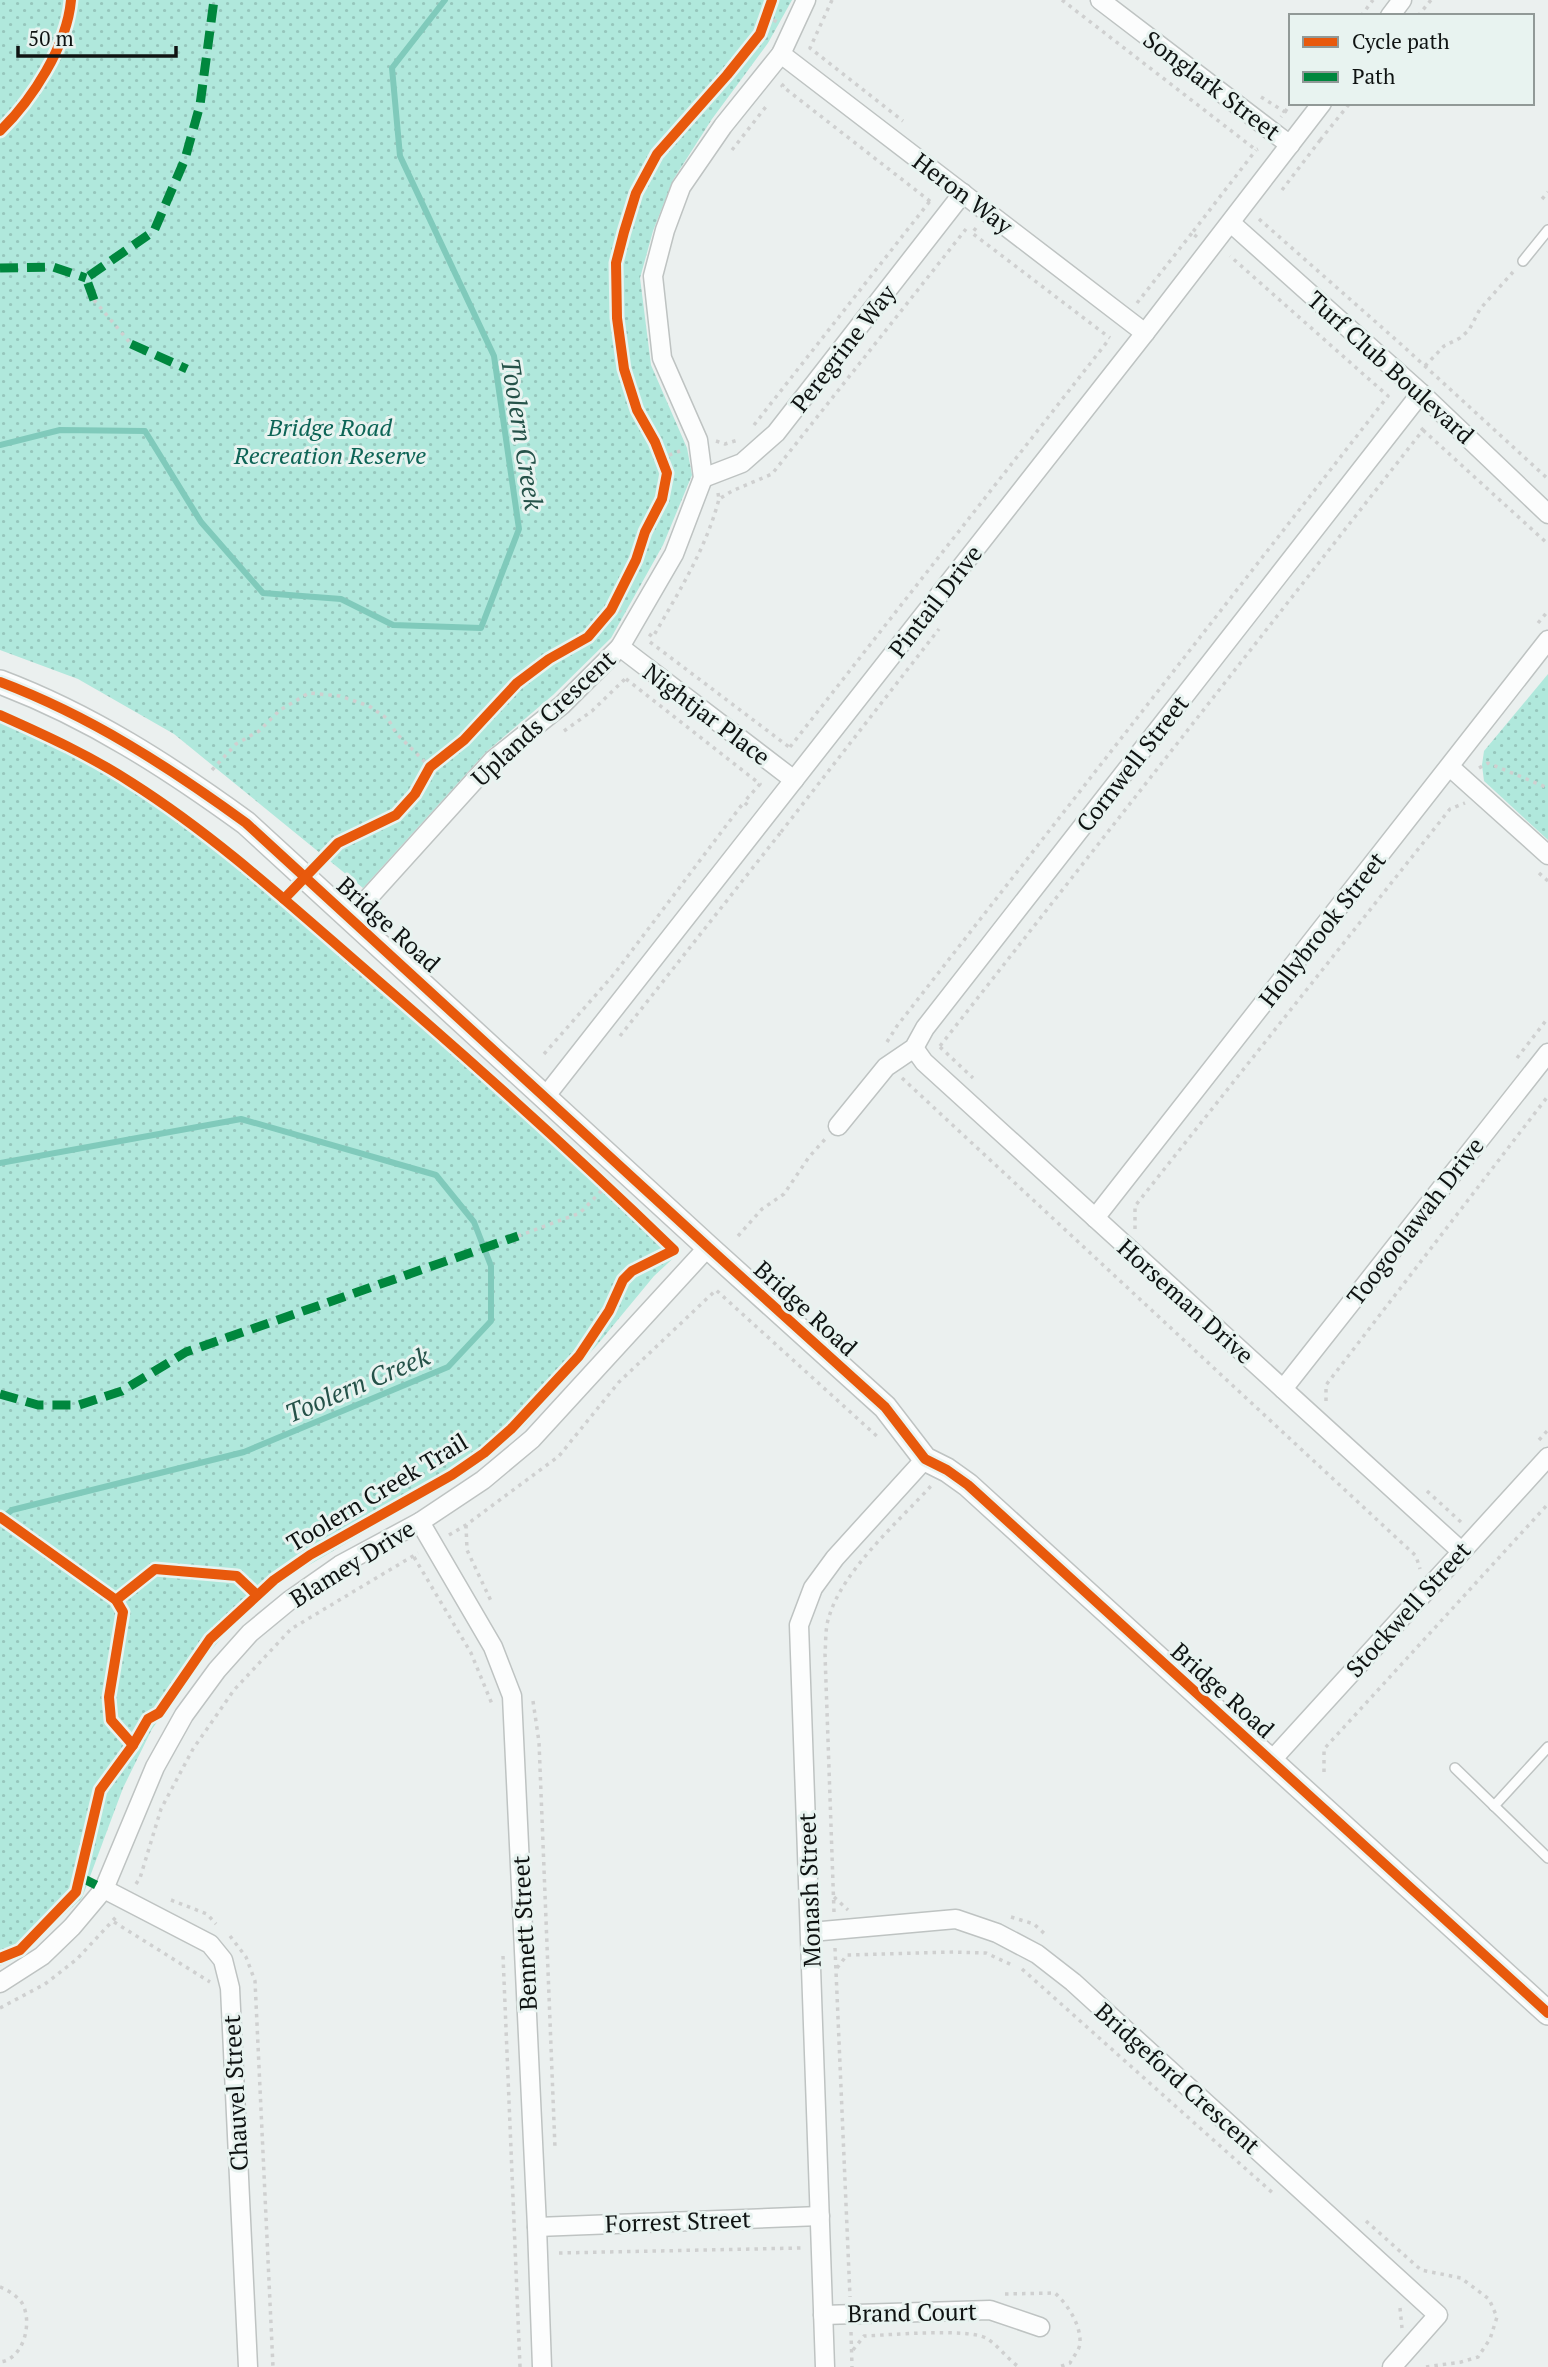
<svg xmlns="http://www.w3.org/2000/svg" width="1548" height="2367" font-family="'PT Serif',serif">
<style>
.grass{fill:url(#grass-dots)}
.lines{fill:none;stroke-linecap:round;stroke-linejoin:round}
.stream{stroke:#80cabb;stroke-width:6}
.service-casing{stroke:#bec3c2;stroke-width:12}
.minor-casing{stroke:#bec3c2;stroke-width:21}
.tertiary-casing{stroke:#bec3c2;stroke-width:26}
.path{stroke:#cfd0d0;stroke-width:3.5;stroke-dasharray:3.5 5;stroke-linecap:butt}
.service{stroke:#fcfdfd;stroke-width:9}
.minor{stroke:#fcfdfd;stroke-width:18}
.tertiary{stroke:#fcfdfd;stroke-width:23}
.quiet{stroke:#00873e;stroke-width:9;stroke-dasharray:18 9;stroke-linecap:butt}
.cycleway-casing{stroke:#e8f3f0;stroke-width:15}
.cycleway{stroke:#e8590c;stroke-width:10}
.labels{text-anchor:middle;dominant-baseline:central;stroke-width:6;stroke-linejoin:round;paint-order:stroke}
.street-label{font-size:24px;fill:#0f1312;stroke:#e8f3f0}
.park-label{font-size:24px;font-style:italic;fill:#0d6456;stroke:#e8f3f0}
.water-label{font-size:26px;font-style:italic;fill:#255249;stroke:#e8f3f0}
</style>
<defs>
<pattern id="grass-dots" width="8" height="8" patternUnits="userSpaceOnUse" patternTransform="scale(1.75)"><rect width="8" height="8" fill="#b0e8dc"/><path d="M2 2h.1M6 6h.1" fill="none" stroke="#96c6bc" stroke-width="1.8" stroke-linecap="round"/></pattern>
</defs>
<rect width="100%" height="100%" fill="#ebf0ef"/>
<g class="grass">
<polygon points="0,0 792,0 768,43 712,119 673,180 653,231 640,278 651,365 687,448 692,475 663,545 611,638 553,695 486,752 363,888 174,734 78,679 0,650"/>
<polygon points="1548,674 1548,840 1484,781 1482,765 1484,751"/>
<polygon points="0,719 88,757 235,853 642,1223 680,1252 654,1276 597,1345 526,1424 491,1456 434,1492 273,1586 235,1622 196,1668 152,1729 123,1788 82,1898 20,1957 0,1966"/>
</g>
<g class="lines">
<g class="stream">
<polyline points="0,445 60,430 145,431 201,522 263,593 341,599 393,625 481,628 519,529 494,356 400,156 392,68 445,0"/>
<polyline points="0,1163 241,1119 436,1175 474,1222 491,1266 491,1321 448,1367 244,1452 12,1510 0,1520"/>
</g>
<g class="service-casing">
<g id="service">
<polyline points="1523,261 1548,230"/>
<polyline points="1455,1768 1548,1858"/>
<polyline points="1494,1806 1548,1747"/>
</g>
</g>
<g class="minor-casing">
<g id="minor">
<polyline points="1100,0 1290,145"/>
<polyline points="1390,16 1402,0"/>
<polyline points="781,54 1145,333"/>
<polyline points="1231,223 1421,393 1548,514"/>
<polyline points="703,478 742,463 776,433 963,193"/>
<polyline points="620,647 794,780"/>
<polyline points="1450,767 1548,855"/>
<polyline points="351,917 493,760 562,705 620,647 674,554 703,478 698,440 662,358 653,276 665,230 681,187 723,126 781,54 806,0"/>
<polyline points="914,1048 924,1062 1461,1551"/>
<polyline points="545,1097 1145,333 1322,103"/>
<polyline points="838,1126 886,1067 914,1048 925,1028 1421,393"/>
<polyline points="1095,1218 1548,640"/>
<polyline points="1283,1389 1548,1053"/>
<polyline points="420,1522 493,1647 512,1696 537,2227 542,2367"/>
<polyline points="1270,1762 1548,1457"/>
<polyline points="104,1889 210,1944 223,1960 230,1988 248,2367"/>
<polyline points="811,1932 956,1919 997,1933 1037,1954 1073,1982 1438,2315 1392,2367"/>
<polyline points="0,1983 42,1956 72,1927 104,1889 155,1767 184,1715 217,1670 250,1633 290,1600 340,1565 420,1522 483,1480 532,1439 708,1247"/>
<polyline points="537,2227 820,2216"/>
<polyline points="823,2315 990,2310 1040,2327"/>
<polyline points="825,2367 799,1625 813,1588 835,1558 925,1459"/>
</g>
</g>
<g class="tertiary-casing">
<path id="tertiary" d="M0,682C90,716 169,767 246,823L708,1247L885,1407L925,1459L947,1470L968,1485L1548,2013"/>
</g>
<g class="path">
<polyline points="832,0 810,48 903,121"/>
<polyline points="1062,0 1256,150 1258,149"/>
<polyline points="766,16 777,22"/>
<polyline points="1361,16 1373,0"/>
<polyline points="1418,16 1431,0"/>
<polyline points="784,84 782,86 931,202"/>
<polyline points="1261,97 1285,112 1281,117"/>
<polyline points="1285,112 1291,103"/>
<polyline points="1320,138 1321,139 1350,103"/>
<polyline points="732,150 768,104"/>
<polyline points="1282,190 1321,139"/>
<polyline points="1542,199 1548,192"/>
<polyline points="1259,219 1403,346 1548,479"/>
<polyline points="976,228 972,233 1110,338"/>
<polyline points="1197,237 1192,233 1256,150"/>
<polyline points="94,300 131,344"/>
<polyline points="1137,303 1192,233"/>
<polyline points="1425,366 1444,346 1460,338 1469,330 1480,309 1513,272"/>
<polyline points="754,425 930,201"/>
<polyline points="1423,430 1548,544"/>
<polyline points="716,441 725,444 738,440"/>
<polyline points="661,458 680,451"/>
<polyline points="718,493 719,499 732,491 772,474 966,229"/>
<polyline points="613,606 621,612"/>
<polyline points="1538,623 1548,611"/>
<path d="M649,634L653,637C678,593 706,549 719,499"/>
<polyline points="650,642 789,747"/>
<polyline points="626,679 760,784 744,802"/>
<polyline points="564,731 592,711 627,677"/>
<polyline points="790,747 1107,342"/>
<polyline points="1479,768 1488,763 1548,788"/>
<polyline points="212,770 236,744 259,731 280,710 309,693 340,696 369,706 388,719 396,733 430,767"/>
<polyline points="781,832 939,629"/>
<polyline points="1539,873 1548,881"/>
<polyline points="620,1036 781,832 779,831"/>
<polyline points="887,1042 897,1026 1388,396 1230,256"/>
<polyline points="940,1046 1423,430 1419,426"/>
<polyline points="940,1047 973,1078"/>
<polyline points="544,1054 615,973 744,802 751,808"/>
<polyline points="1517,1058 1548,1018"/>
<polyline points="902,1078 1416,1556 1420,1569"/>
<polyline points="1135,1229 1135,1206 1450,809 1465,803"/>
<polyline points="518,1236 580,1213 607,1185"/>
<polyline points="738,1236 762,1209 784,1194 809,1157 827,1137"/>
<polyline points="1326,1401 1326,1385 1548,1096"/>
<polyline points="1539,1440 1548,1430"/>
<polyline points="1427,1491 1462,1523"/>
<polyline points="466,1525 467,1550 491,1601"/>
<polyline points="449,1535 466,1525 559,1456 619,1382 716,1290 880,1439"/>
<polyline points="414,1557 471,1653 492,1704"/>
<polyline points="533,1701 539,1742 555,2148"/>
<polyline points="1324,1772 1324,1749 1548,1504"/>
<polyline points="136,1884 140,1878 161,1809 193,1749 234,1690 291,1629 418,1553"/>
<polyline points="834,1897 848,1910"/>
<polyline points="171,1900 207,1914 216,1924"/>
<path d="M834,1912L825,1654C826,1642 825,1628 829,1617C842,1571 899,1521 931,1486"/>
<polyline points="1011,1917 1034,1924 1047,1936"/>
<polyline points="114,1922 210,1982"/>
<polyline points="230,1936 246,1957 255,1981 273,2367"/>
<polyline points="835,1948 850,2297"/>
<polyline points="503,1956 520,2367"/>
<polyline points="837,1968 847,1955 954,1952 986,1953 1012,1965"/>
<polyline points="1022,1969 1275,2195"/>
<polyline points="0,2008 45,1984 77,1959 118,1915"/>
<polyline points="1366,2221 1421,2270 1461,2278 1489,2299 1497,2317 1490,2339 1478,2357 1461,2362 1426,2367"/>
<polyline points="559,2253 801,2248"/>
<path d="M0,2287C8,2290 17,2296 22,2303C33,2322 24,2359 0,2362"/>
<path d="M1005,2294L1055,2293C1068,2305 1081,2325 1080,2343C1080,2349 1073,2357 1070,2363L1059,2367"/>
<polyline points="1400,2308 1402,2328"/>
<polyline points="851,2332 852,2367"/>
<path d="M853,2350L864,2336C889,2335 967,2328 986,2338C998,2345 1006,2358 1019,2367"/>
</g>
<use href="#service" class="service"/>
<use href="#minor" class="minor"/>
<use href="#tertiary" class="tertiary"/>
<g class="quiet">
<polyline points="0,268 53,267 86,278"/>
<polyline points="94,300 86,278 154,231 185,159 200,105 214,0"/>
<polyline points="131,344 187,369"/>
<polyline points="0,1394 38,1405 79,1405 122,1391 186,1352 518,1236"/>
<polyline points="80,1877 104,1889"/>
</g>
<g class="cycleway-casing">
<g id="cycleway">
<path d="M0,131C32,100 67,46 71,0"/>
<path d="M0,682C90,716 169,767 246,823L708,1247L885,1407L925,1459L947,1470L968,1485L1548,2013"/>
<path d="M0,715C45,735 91,756 132,783C220,839 297,911 376,979C477,1066 577,1156 674,1250L632,1271L623,1280L609,1311L579,1356L511,1429L484,1453L452,1475L310,1555L274,1580L210,1639L159,1713L148,1719L133,1745L100,1790L76,1892L20,1950L0,1958"/>
<polyline points="284,899 338,843 396,815 415,794 430,767 464,740 517,683 549,659 588,637 611,610 636,560 645,532 662,499 667,473 655,442 637,410 624,369 617,318 616,263 624,232 636,193 657,154 727,75 760,34 772,0"/>
<polyline points="0,1517 116,1600 123,1612 109,1697 111,1720 133,1745"/>
<polyline points="116,1600 155,1569 237,1576 257,1595"/>
</g>
</g>
<use href="#cycleway" class="cycleway"/>
</g>
<g class="labels">
<g class="street-label">
<text transform="translate(1212 85) rotate(37)">Songlark Street</text>
<text transform="translate(963 193) rotate(37)">Heron Way</text>
<text transform="translate(843 348) rotate(-52)">Peregrine Way</text>
<text transform="translate(1391 367) rotate(42)">Turf Club Boulevard</text>
<text transform="translate(935 601) rotate(-52)">Pintail Drive</text>
<text transform="translate(707 714) rotate(37)">Nightjar Place</text>
<text transform="translate(543 718) rotate(-43)">Uplands Crescent</text>
<text transform="translate(1132 763) rotate(-52)">Cornwell Street</text>
<text transform="translate(389 924) rotate(42)">Bridge Road</text>
<text transform="translate(1322 929) rotate(-52)">Hollybrook Street</text>
<text transform="translate(1415 1221) rotate(-52)">Toogoolawah Drive</text>
<text transform="translate(1186 1301) rotate(42)">Horseman Drive</text>
<text transform="translate(806 1308) rotate(42)">Bridge Road</text>
<text transform="translate(377 1492) rotate(-31)">Toolern Creek Trail</text>
<text transform="translate(352 1563) rotate(-32)">Blamey Drive</text>
<text transform="translate(1408 1609) rotate(-48)">Stockwell Street</text>
<text transform="translate(1223 1690) rotate(42)">Bridge Road</text>
<text transform="translate(809 1890) rotate(-92)">Monash Street</text>
<text transform="translate(524 1933) rotate(-93)">Bennett Street</text>
<text transform="translate(1178 2078) rotate(42)">Bridgeford Crescent</text>
<text transform="translate(235 2093) rotate(-93)">Chauvel Street</text>
<text transform="translate(678 2221) rotate(-2)">Forrest Street</text>
<text transform="translate(912 2312) rotate(-1)">Brand Court</text>
</g>
<g class="park-label">
<text x="330" y="427">Bridge Road<tspan x="330" dy="28">Recreation Reserve</tspan></text>
</g>
<g class="water-label">
<text transform="translate(523 434) rotate(81)">Toolern Creek</text>
<text transform="translate(357 1384) rotate(-23)">Toolern Creek</text>
</g>
</g>
<rect x="1289" y="14" width="245" height="91" fill="#e8f3f0" stroke="#919997" stroke-width="2"/>
<rect x="1303" y="37" width="35" height="10" fill="#e8590c" stroke="#919997" stroke-width="2"/>
<text x="1352" y="49" font-size="21" fill="#0f1312">Cycle path</text>
<rect x="1303" y="72" width="35" height="10" fill="#00873e" stroke="#919997" stroke-width="2"/>
<text x="1352" y="84" font-size="21" fill="#0f1312">Path</text>
<path d="M18 46v10h158v-10" fill="none" stroke="#0f1312" stroke-width="3.5"/>
<text x="28" y="46" font-size="21" fill="#0f1312" stroke="#e8f3f0" stroke-width="5" paint-order="stroke">50 m</text>
</svg>
